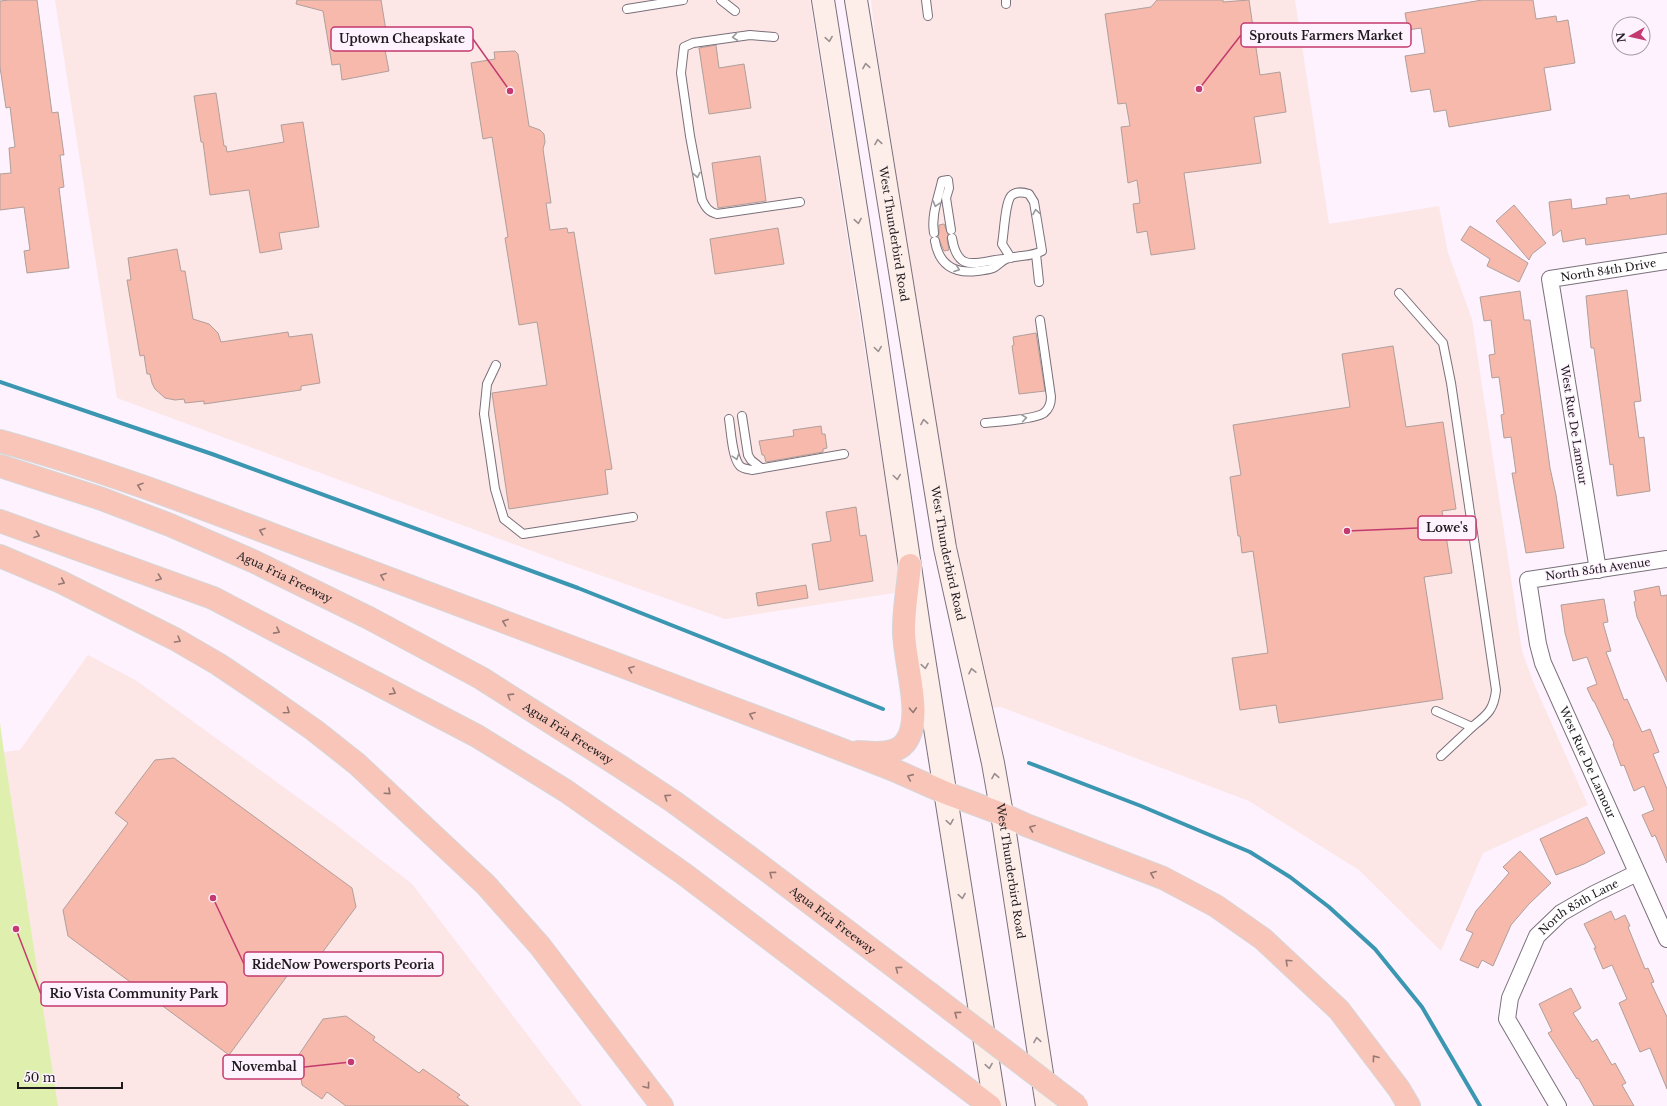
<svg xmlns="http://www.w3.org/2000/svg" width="1667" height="1106" font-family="'Libre Baskerville',serif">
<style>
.commercial{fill:#fce6e6}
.green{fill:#dfefae}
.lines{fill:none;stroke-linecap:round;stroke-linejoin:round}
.stream{stroke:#3b97b1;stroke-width:4}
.building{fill:#f6b9ab;stroke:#b09f9b}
.lane-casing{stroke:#7a707b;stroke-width:10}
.street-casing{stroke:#7a707b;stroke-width:18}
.secondary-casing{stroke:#7a707b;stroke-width:24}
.highway-casing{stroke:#d6d6d6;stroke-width:24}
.lane{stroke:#fff;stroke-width:8}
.street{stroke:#fff;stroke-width:16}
.secondary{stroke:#fdeeea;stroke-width:22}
.highway{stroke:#f9c5b9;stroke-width:22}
.highway-bridge-casing{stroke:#d6d6d6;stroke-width:24;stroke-linecap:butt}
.highway-bridge{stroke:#f9c5b9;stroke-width:22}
.oneway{stroke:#9a989a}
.oneway2{stroke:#998f8e}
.oneway3{stroke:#967873}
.labels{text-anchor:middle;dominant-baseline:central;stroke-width:3;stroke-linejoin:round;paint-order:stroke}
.street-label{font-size:11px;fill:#1e1a1e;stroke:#fdf2fe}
.leader{fill:none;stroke:#c4396e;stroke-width:1.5}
.callout-dot{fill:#c4396e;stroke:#fdf2fe;stroke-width:1.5}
.callout{fill:#fdf2fe;stroke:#c4396e;stroke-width:1.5}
.callout-label{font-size:12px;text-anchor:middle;font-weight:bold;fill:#1e1a1e}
</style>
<rect width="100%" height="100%" fill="#fdf2fe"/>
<g class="commercial">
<polygon points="55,0 810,0 899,570 894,593 725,619 557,560 117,398"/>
<polygon points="871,0 1295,0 1329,224 1439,206 1448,253 1472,319 1522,651 1534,684 1588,805 1483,853 1441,951 1359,870 1249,801 1001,707 992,708 952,524 876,47"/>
<polygon points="88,655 137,681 336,825 412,884 582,1106 58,1106 4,752 20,750"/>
</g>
<polygon class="green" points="0,723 4,752 58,1106 0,1106"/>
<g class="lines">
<g class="stream">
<polyline points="0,382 212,454 578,588 883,709"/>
<polyline points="1029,763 1141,806 1250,852 1290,877 1329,907 1375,949 1422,1007 1480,1106"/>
</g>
</g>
<g class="building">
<polygon points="9,0 37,0 52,113 58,112 64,155 60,155 64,187 59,188 69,268 27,273 24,251 30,250 24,207 0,210 0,174 11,173 9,148 15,147 10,107 6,108 0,67 0,1"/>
<polygon points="297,0 381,0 389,49 385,50 389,71 342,80 340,64 332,65 323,11 296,4"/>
<polygon points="1157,0 1223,0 1223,2 1249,0 1260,75 1280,72 1286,112 1254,117 1261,163 1184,173 1195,249 1151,255 1147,231 1137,233 1133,204 1140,203 1137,180 1128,183 1121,127 1130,126 1126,103 1118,104 1105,14 1151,7"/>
<polygon points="1482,0 1533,0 1536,19 1556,16 1557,22 1568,20 1575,63 1544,68 1551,110 1449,127 1446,110 1434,112 1430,89 1411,92 1405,56 1425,53 1421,28 1408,30 1405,13"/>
<polygon points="716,45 719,68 744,64 751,108 709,114 699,48"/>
<polygon points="515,51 518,54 529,126 540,130 544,134 545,142 543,149 551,203 546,203 550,230 567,228 568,233 574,232 612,469 605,470 608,494 509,509 492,393 547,385 537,322 519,325 505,238 508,237 492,137 483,139 471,63 495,59 494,52"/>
<polygon points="216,93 224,146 226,146 227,152 284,142 281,125 303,122 319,227 279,233 282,249 260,253 249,190 210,195 203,142 201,142 194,96"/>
<polygon points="760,156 766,201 718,208 712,163"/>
<polygon points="1667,193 1667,234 1586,245 1585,238 1563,242 1561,230 1553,236 1549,202 1571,199 1572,209 1607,204 1606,198 1629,195 1630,199"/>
<polygon points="1514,205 1546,243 1532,254 1529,260 1496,221"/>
<polygon points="944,224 948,234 947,239 949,250 944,251 938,237 939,233 939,225"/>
<polygon points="1470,226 1528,263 1519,282 1487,266 1490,259 1461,240"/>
<polygon points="778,228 784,264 715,274 710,239"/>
<polygon points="177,249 181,271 185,271 193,319 209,324 218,333 221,342 288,332 289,337 312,334 320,383 301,386 301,390 204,404 204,401 185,403 184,399 175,400 165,398 155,389 152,383 150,374 147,374 144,355 140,356 127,280 131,280 128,258"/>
<polygon points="1627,290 1641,401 1634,402 1639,438 1644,437 1650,491 1617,496 1613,464 1610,465 1594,348 1591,348 1586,296"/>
<polygon points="1520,291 1524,320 1530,320 1550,468 1556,495 1564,548 1526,553 1512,473 1516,473 1511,437 1504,438 1501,415 1504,414 1499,377 1492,378 1489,355 1495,354 1491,320 1484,321 1480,297"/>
<polygon points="1036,333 1045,391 1019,394 1012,346 1014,345 1013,337"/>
<polygon points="1393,346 1406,427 1443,422 1456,509 1442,511 1452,573 1424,577 1443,699 1279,723 1276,705 1240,710 1232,658 1268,653 1253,551 1242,553 1240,536 1238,536 1230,477 1241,475 1233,425 1350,407 1342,354"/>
<polygon points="821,426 822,434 825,434 827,448 823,449 823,452 766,462 764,455 762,455 759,441 794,436 793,430"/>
<polygon points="856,507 860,536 866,535 873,581 819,590 812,544 831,541 826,512"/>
<polygon points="806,585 808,598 758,606 756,593"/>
<polygon points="1659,586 1661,596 1667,595 1667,682 1637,617 1634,602 1636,601 1634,591"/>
<polygon points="1604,599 1608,622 1603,623 1611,651 1606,652 1624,700 1627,699 1642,732 1650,729 1659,752 1653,754 1667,789 1667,863 1655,835 1652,837 1642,815 1654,810 1644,786 1634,791 1624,765 1621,766 1613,744 1614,743 1594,701 1593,701 1587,688 1597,684 1587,657 1573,661 1565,633 1561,605"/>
<polygon points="174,758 352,888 356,907 316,961 304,953 229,1055 68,936 63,910 128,823 115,813 155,760"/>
<polygon points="1587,817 1605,853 1584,864 1556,875 1540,839"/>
<polygon points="1520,851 1551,883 1529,904 1511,925 1493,966 1482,960 1478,968 1460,960 1473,933 1466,930 1476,911 1509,873 1503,867"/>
<polygon points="1611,911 1615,920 1625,915 1630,926 1628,927 1645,969 1648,968 1654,982 1651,983 1667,1017 1667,1089 1650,1048 1640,1052 1619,1003 1627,999 1612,965 1603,969 1594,948 1596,948 1584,924"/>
<polygon points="1571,988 1581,1008 1573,1013 1592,1042 1597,1039 1612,1065 1615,1063 1626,1083 1622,1085 1634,1106 1594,1106 1578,1078 1577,1079 1548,1033 1552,1031 1539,1004"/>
<polygon points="346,1016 375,1037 373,1040 419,1073 423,1069 460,1095 457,1097 469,1106 346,1106 327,1092 322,1099 302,1085 298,1056 323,1019"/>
</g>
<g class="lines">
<g class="lane-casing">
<g id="lane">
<polyline points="721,0 735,11"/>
<polyline points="926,0 928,16"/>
<polyline points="1006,0 1006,4"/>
<polyline points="627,9 683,0"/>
<path d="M774,37L750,35L693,43L684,47L681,73L690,136L702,200C706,208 709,212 717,214L800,202"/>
<path d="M934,233C931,215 938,199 942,181L948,180L949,188L946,198L951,230"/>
<path d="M952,238C958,275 977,261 1004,259"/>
<path d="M935,241C939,265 954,274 977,271C982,270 989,270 993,268C998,266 1001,261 1006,259C1018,255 1031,257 1042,251L1034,202L1029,194C1023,192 1016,191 1011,196C1005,203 1004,234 1002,244L1011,258"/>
<polyline points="1036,254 1039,282"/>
<path d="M1399,293L1443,343L1451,383L1496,690C1494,710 1487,715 1472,727"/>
<polyline points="496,365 487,384 484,414 495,489 504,519 523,534 633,517"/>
<polyline points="742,416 748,455 751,460 761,468"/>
<path d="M729,419C731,430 732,458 740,466C743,469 748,469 752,470L844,454"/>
<path d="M985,423C997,422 1036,419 1044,413C1049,409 1051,403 1051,397L1040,320"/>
<polyline points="1436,711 1472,727 1441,756"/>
</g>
</g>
<g class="street-casing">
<g id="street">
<path id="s1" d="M1667,559L1528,580L1538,644L1543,663L1667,939"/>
<path id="s2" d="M1598,570L1550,279L1667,261"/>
<path id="s3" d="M1558,1106L1507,1019L1510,998L1537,936L1561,913L1594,894L1637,873"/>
</g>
</g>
<g class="secondary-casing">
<g id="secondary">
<polyline points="823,0 872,310 919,627 995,1106"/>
<path id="s4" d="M856,0L945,548L993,763L1002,814L1047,1106"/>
</g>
</g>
<g class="highway-casing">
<g id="highway">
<path d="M0,441C123,475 242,524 361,568C539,635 717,701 894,770L946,793L1002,814L1026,825L1163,878L1216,906L1263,939L1339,1010L1399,1089L1409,1106"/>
<path id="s5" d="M0,466L102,499L170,525L255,562L369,618L481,678L621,767L674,802L749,857L929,993"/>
<polyline points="0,521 213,598 477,736 566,791 684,874 990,1106"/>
<polyline points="0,556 61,582 175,639 218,664 267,697 314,730 357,764 486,885 540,946 662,1106"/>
<path d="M858,752C873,753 894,756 905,743C925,718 903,660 904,629C904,608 908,586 910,565"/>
</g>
</g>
<use href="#lane" class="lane"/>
<use href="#street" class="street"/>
<use href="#secondary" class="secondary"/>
<use href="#highway" class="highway"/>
<g class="highway-bridge-casing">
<polyline id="highway-bridge" points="929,993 1077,1106"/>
</g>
<use href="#highway-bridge" class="highway-bridge"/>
</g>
<defs><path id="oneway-chevron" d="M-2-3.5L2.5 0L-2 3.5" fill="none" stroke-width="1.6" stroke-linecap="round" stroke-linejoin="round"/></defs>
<g class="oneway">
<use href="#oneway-chevron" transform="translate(735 37) rotate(172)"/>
<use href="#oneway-chevron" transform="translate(697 175) rotate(79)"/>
<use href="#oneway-chevron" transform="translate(936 204) rotate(106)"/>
<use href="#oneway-chevron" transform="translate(1036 212) rotate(-99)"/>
<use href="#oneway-chevron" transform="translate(957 269) rotate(20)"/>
<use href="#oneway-chevron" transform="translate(1024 418) rotate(-8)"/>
<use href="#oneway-chevron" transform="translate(736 457) rotate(72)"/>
</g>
<g class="oneway2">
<use href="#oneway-chevron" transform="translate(829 39) rotate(81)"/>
<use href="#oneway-chevron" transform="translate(866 66) rotate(-99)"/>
<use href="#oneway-chevron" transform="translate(878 142) rotate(-99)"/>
<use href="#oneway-chevron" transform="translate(858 221) rotate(81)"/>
<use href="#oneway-chevron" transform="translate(878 349) rotate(82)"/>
<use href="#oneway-chevron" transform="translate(924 422) rotate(-99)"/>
<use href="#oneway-chevron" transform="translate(897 477) rotate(82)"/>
<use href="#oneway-chevron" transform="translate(925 666) rotate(81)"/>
<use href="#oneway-chevron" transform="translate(972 671) rotate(-102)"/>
<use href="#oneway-chevron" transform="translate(995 776) rotate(-100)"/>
<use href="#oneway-chevron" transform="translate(950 822) rotate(81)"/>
<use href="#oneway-chevron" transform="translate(962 896) rotate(81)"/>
<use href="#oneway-chevron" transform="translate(1037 1040) rotate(-99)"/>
<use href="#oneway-chevron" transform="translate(989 1066) rotate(81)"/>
</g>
<g class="oneway3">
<use href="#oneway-chevron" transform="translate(140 486) rotate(-161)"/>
<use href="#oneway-chevron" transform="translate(262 531) rotate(-160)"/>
<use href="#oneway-chevron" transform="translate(37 535) rotate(20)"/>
<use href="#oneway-chevron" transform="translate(383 576) rotate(-160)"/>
<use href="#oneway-chevron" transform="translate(159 578) rotate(20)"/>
<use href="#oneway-chevron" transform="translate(62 582) rotate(25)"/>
<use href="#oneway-chevron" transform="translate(505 622) rotate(-160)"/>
<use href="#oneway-chevron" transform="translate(277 631) rotate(28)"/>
<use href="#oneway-chevron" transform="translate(178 640) rotate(30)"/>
<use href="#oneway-chevron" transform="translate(631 669) rotate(-159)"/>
<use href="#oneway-chevron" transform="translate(393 692) rotate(28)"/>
<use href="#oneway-chevron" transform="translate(510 696) rotate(-148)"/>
<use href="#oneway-chevron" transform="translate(913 710) rotate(87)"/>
<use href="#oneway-chevron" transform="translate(287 711) rotate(35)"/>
<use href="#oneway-chevron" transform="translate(752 715) rotate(-159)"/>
<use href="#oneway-chevron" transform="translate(910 777) rotate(-156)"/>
<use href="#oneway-chevron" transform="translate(388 792) rotate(42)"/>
<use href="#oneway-chevron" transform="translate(667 797) rotate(-146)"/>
<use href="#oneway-chevron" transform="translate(1032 828) rotate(-159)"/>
<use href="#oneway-chevron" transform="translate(772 874) rotate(-143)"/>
<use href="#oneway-chevron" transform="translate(1153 874) rotate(-159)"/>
<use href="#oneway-chevron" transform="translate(1288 962) rotate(-137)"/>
<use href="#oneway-chevron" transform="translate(898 969) rotate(-143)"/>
<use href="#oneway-chevron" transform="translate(957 1014) rotate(-143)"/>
<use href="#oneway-chevron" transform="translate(1375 1058) rotate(-127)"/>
<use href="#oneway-chevron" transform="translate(647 1086) rotate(53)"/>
</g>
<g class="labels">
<g class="street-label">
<text stroke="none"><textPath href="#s4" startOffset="237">West Thunderbird Road</textPath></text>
<text stroke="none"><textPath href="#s2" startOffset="354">North 84th Drive</textPath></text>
<text transform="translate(1574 425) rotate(81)">West Rue De Lamour</text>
<text stroke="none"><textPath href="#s4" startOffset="561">West Thunderbird Road</textPath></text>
<text transform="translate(1598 569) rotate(-8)">North 85th Avenue</text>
<text stroke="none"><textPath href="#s5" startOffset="306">Agua Fria Freeway</textPath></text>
<text stroke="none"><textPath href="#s5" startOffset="630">Agua Fria Freeway</textPath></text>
<text stroke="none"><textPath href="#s1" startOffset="334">West Rue De Lamour</textPath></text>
<text stroke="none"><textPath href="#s4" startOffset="885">West Thunderbird Road</textPath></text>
<text stroke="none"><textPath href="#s3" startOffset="241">North 85th Lane</textPath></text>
<text stroke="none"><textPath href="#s5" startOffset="954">Agua Fria Freeway</textPath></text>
</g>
</g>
<path class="leader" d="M1199 89L1241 35M510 91L473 39M1347 531L1418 528M213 898L244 964M16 929L41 994M351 1062L304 1067"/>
<g class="callout-dot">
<circle cx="1199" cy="89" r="4"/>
<circle cx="510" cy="91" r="4"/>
<circle cx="1347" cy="531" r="4"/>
<circle cx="213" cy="898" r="4"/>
<circle cx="16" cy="929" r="4"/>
<circle cx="351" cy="1062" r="4"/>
</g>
<g class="callout">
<rect x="1241" y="23" width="170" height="24" rx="4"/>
<rect x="331" y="27" width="142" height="24" rx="4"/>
<rect x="1418" y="516" width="58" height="24" rx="4"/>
<rect x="244" y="952" width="199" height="24" rx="4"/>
<rect x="41" y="982" width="186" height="24" rx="4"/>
<rect x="223" y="1055" width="81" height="24" rx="4"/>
</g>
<g class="callout-label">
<text x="1326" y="40">Sprouts Farmers Market</text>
<text x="402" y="43">Uptown Cheapskate</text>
<text x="1447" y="532">Lowe's</text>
<text x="343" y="969">RideNow Powersports Peoria</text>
<text x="134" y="998">Rio Vista Community Park</text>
<text x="264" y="1071">Novembal</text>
</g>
<g transform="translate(1631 36) rotate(262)"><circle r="19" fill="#fdf2fe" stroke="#a49ca4"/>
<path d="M0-3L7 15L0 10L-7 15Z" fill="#c4396e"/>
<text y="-6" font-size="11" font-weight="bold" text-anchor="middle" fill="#1e1a1e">N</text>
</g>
<path d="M18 1082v6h104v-6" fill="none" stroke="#1e1a1e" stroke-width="2"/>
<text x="24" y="1082" font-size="12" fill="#1e1a1e" stroke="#fdf2fe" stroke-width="3" paint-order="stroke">50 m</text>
</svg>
